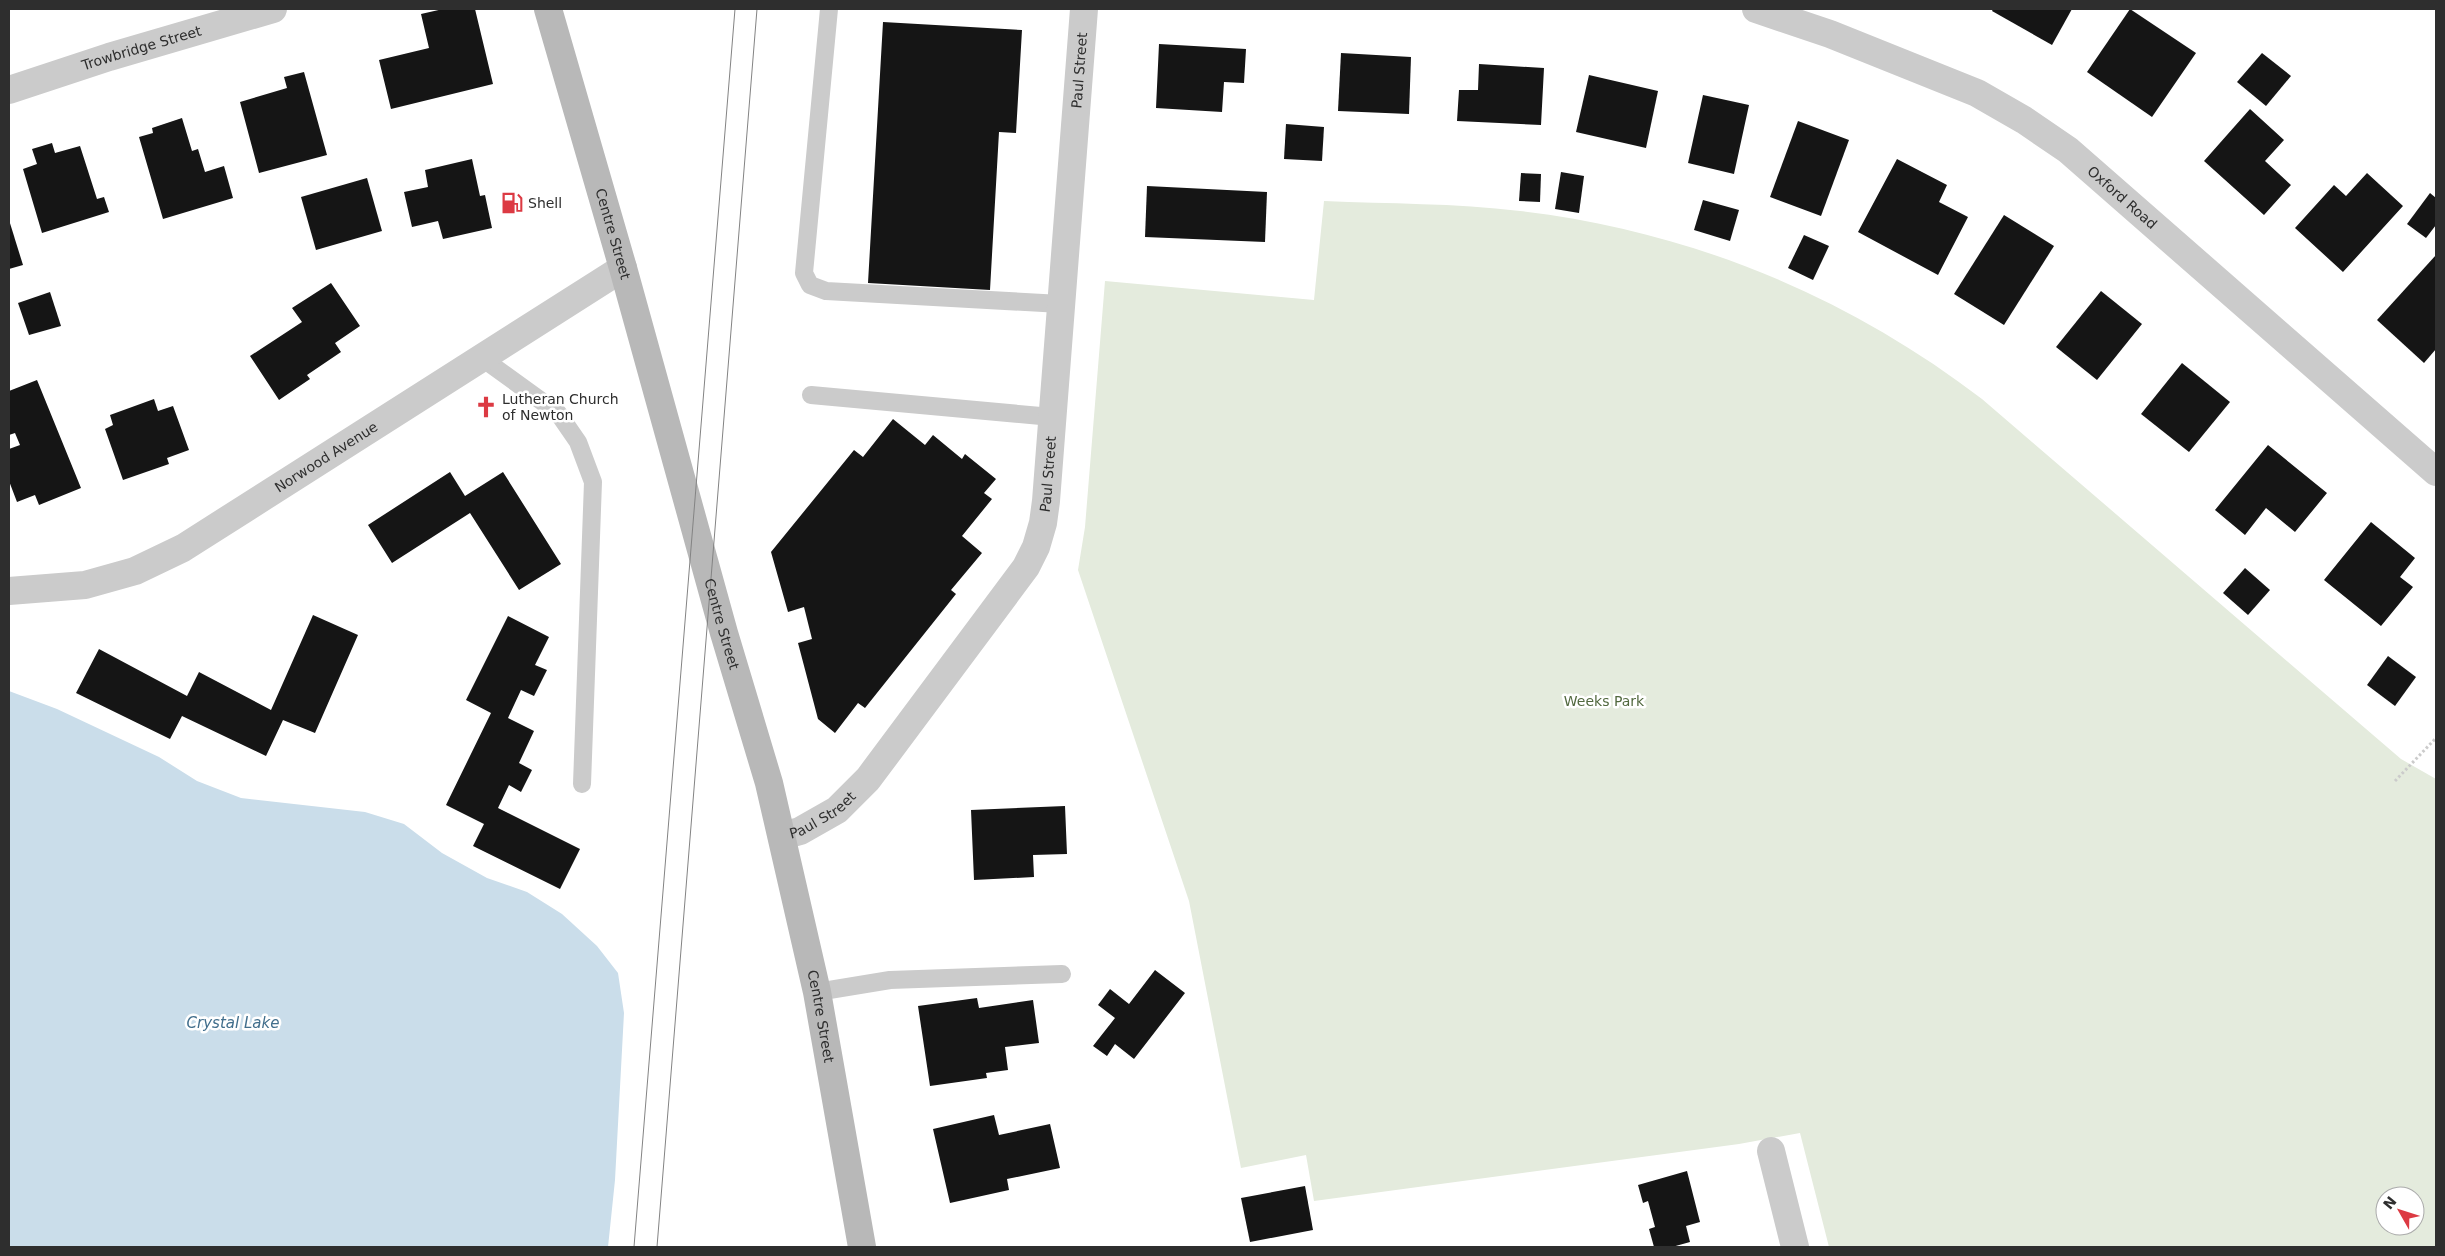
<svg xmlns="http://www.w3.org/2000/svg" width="2445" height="1256" font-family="'DejaVu Sans',sans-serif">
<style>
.green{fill:#e4ebdd;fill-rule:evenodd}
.water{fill:#caddea}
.building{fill:#151515}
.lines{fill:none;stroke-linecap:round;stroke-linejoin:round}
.path{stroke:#cbcbcb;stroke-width:3;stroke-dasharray:2.5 2.5;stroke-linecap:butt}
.service{stroke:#cbcbcb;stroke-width:18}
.minor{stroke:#cbcbcb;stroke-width:28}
.secondary{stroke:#b8b8b8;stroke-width:28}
.tram{stroke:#838383;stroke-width:1}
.labels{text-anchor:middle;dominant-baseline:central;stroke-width:5;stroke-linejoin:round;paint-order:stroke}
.street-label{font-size:14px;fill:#2e2e2e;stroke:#fff}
.poi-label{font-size:14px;fill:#2e2e2e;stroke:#fff;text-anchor:start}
.park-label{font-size:14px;fill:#51683e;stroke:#fff}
.water-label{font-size:15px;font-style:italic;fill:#416e8c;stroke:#fff}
</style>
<rect width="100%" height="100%" fill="#fff"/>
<path class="green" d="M1324,201C1389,204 1455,203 1520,211C1690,231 1846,295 1982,399L2401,759L2436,779V1247H1829L1800,1133L1739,1144L1314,1201L1306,1155L1241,1168L1189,901L1078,570L1085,527L1105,281L1314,300ZM2385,1196H2415V1226H2385Z"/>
<polygon class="water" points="9,691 57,709 159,757 197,781 241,798 365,812 404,824 442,853 487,878 527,892 562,914 597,946 618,973 624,1013 615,1180 608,1247 9,1247"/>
<g class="building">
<polygon points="443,9 475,9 493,84 391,109 379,60 429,48 421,14"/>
<polygon points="1993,9 2072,9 2052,45 1992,11"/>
<polygon points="2130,9 2196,53 2152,117 2087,72"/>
<polygon points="883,22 1022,30 1016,133 999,132 990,290 868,283"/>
<polygon points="1159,44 1246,49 1244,83 1224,82 1222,112 1156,108"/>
<polygon points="1341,53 1411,57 1409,114 1338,111"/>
<polygon points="2262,53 2291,76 2266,106 2237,82"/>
<polygon points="1479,64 1544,68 1541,125 1457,121 1459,90 1478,90"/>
<polygon points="304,72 327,155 259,173 240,102 287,88 284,77"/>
<polygon points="1589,75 1658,91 1646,148 1576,132"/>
<polygon points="1703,95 1749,105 1734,174 1688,163"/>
<polygon points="2250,109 2284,140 2265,161 2291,185 2264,215 2204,161"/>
<polygon points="182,118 192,151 198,149 205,172 224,166 233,198 163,219 139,137 153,133 152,128"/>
<polygon points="1798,121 1849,140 1821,216 1770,197"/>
<polygon points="1286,124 1324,127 1322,161 1284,159"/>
<polygon points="52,143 55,153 80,146 97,199 104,197 109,212 42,233 23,169 37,164 32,149"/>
<polygon points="472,159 480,196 485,195 492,228 443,239 438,221 412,227 404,192 428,187 425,170"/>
<polygon points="1897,159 1947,185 1939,202 1968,217 1938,275 1858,232"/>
<polygon points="1561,172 1584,176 1579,213 1555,209"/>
<polygon points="1521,173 1541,174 1540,202 1519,201"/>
<polygon points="2367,173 2403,206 2343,272 2295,228 2334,185 2346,196"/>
<polygon points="367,178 382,231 316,250 301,197"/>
<polygon points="1147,186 1267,192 1265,242 1145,237"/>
<polygon points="2430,193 2436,198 2436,225 2426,238 2407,224"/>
<polygon points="1703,200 1739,210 1730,241 1694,230"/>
<polygon points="2004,215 2054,246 2004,325 1954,294"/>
<polygon points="9,220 23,265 9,269"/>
<polygon points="1804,235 1829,246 1813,280 1788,268"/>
<polygon points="2436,255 2436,349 2424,363 2377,320"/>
<polygon points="331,283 360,326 335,343 341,352 307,375 310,379 279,400 250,356 302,322 292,308"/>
<polygon points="2101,291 2142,324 2097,380 2056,347"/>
<polygon points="50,292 61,326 29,335 18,303"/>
<polygon points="2182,363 2230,402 2189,452 2141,414"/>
<polygon points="37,380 81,488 39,505 35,495 17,502 9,481 9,449 20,445 15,433 9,435 9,391"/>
<polygon points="154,399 158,411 173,406 189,450 167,458 169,464 123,480 105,429 113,425 110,415"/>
<polygon points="893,419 925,445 933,435 962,459 965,454 996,479 984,493 992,499 962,536 982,553 951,590 956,594 865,708 858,703 835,733 818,719 798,643 812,639 804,607 788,612 771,552 854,450 863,457"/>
<polygon points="2268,445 2327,493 2295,532 2266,508 2245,535 2215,510"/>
<polygon points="450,472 465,496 503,472 561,564 519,590 470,513 392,563 368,525"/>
<polygon points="2371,522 2415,558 2400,577 2413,587 2381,626 2324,580"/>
<polygon points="2245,568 2270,590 2248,615 2223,593"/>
<polygon points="313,615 358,635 315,733 283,720 266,756 182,716 170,739 76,693 99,649 187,696 199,672 271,710"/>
<polygon points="508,616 549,637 535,665 547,670 534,696 521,690 508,718 534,731 519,763 532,770 521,792 509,785 498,808 580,849 560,889 473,846 484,824 446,805 491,713 466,700"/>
<polygon points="2388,656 2416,677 2395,706 2367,685"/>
<polygon points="1065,806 1067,854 1033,855 1034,877 974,880 971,810"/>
<polygon points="1155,970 1185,993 1134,1059 1115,1044 1107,1056 1093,1046 1115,1018 1098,1005 1110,989 1129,1004"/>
<polygon points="977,998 979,1008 1033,1000 1039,1043 1005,1047 1008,1070 986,1073 987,1078 930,1086 918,1006"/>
<polygon points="994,1115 999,1135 1050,1124 1060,1168 1007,1179 1009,1190 950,1203 933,1129"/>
<polygon points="1687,1171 1700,1222 1686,1226 1690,1242 1672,1247 1654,1247 1649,1229 1655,1227 1648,1201 1643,1203 1638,1185"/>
<polygon points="1305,1186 1313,1230 1250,1242 1241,1198"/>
</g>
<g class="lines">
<polyline class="path" points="2395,781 2436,738"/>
<g class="service">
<polyline points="829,9 804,273 810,285 826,291 1061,304"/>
<polyline points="482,358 558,413 578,442 593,482 582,784"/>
<polyline points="811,395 1052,417"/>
<polyline points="817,992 890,980 1062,974"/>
</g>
<g class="minor">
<path id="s1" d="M1756,9L1830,34L1977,93L2024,120L2068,150L2436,472"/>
<path id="s2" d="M9,90L109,57L273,9"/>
<path id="s3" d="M9,591L85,585L135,571L183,548L623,268"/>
<path id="s4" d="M782,836L800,831L837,810L868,779L1026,567L1036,547L1043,523L1046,501L1084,9"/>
<polyline points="1771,1151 1795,1247"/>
</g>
<path class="secondary" id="s5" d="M548,9L623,268L724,633L769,783L817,992L862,1247"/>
<g class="tram">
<polyline points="634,1247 735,9"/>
<polyline points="657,1247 757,9"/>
</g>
</g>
<defs>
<g id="fuel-bare" transform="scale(1.725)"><path d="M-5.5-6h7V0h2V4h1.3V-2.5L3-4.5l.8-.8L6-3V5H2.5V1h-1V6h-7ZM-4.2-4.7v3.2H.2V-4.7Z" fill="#dc3a43" stroke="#fff" stroke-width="2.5" paint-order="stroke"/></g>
<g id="church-bare" transform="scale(1.725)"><path d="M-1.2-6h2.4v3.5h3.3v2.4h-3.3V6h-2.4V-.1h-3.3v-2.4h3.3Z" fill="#dc3a43" stroke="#fff" stroke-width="2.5" paint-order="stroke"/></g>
</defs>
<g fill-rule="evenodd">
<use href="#fuel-bare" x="512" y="203"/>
<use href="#church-bare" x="486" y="407"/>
</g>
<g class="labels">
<g class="street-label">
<text stroke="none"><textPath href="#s2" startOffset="139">Trowbridge Street</textPath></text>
<text stroke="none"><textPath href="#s4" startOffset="871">Paul Street</textPath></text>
<text stroke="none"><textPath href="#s1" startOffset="416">Oxford Road</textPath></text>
<text stroke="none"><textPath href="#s5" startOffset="234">Centre Street</textPath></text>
<text stroke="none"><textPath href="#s3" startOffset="351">Norwood Avenue</textPath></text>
<text stroke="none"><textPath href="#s4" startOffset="466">Paul Street</textPath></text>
<text stroke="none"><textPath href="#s5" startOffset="639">Centre Street</textPath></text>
<text stroke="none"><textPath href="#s4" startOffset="46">Paul Street</textPath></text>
<text stroke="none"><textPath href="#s5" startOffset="1044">Centre Street</textPath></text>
</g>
<g class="poi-label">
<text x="528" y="203">Shell</text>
<text x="502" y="399">Lutheran Church<tspan x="502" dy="16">of Newton</tspan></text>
</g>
<g class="park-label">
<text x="1604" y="701">Weeks Park</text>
</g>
<g class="water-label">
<text x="233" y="1023">Crystal Lake</text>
</g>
</g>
<rect width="2445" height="1256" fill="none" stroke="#2e2e2e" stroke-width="20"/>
<g transform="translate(2400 1211) rotate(309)"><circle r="24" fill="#ffffff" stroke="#ababab"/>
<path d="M0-4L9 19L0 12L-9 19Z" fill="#dc3a43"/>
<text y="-8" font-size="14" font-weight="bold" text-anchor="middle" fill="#2e2e2e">N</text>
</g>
</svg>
